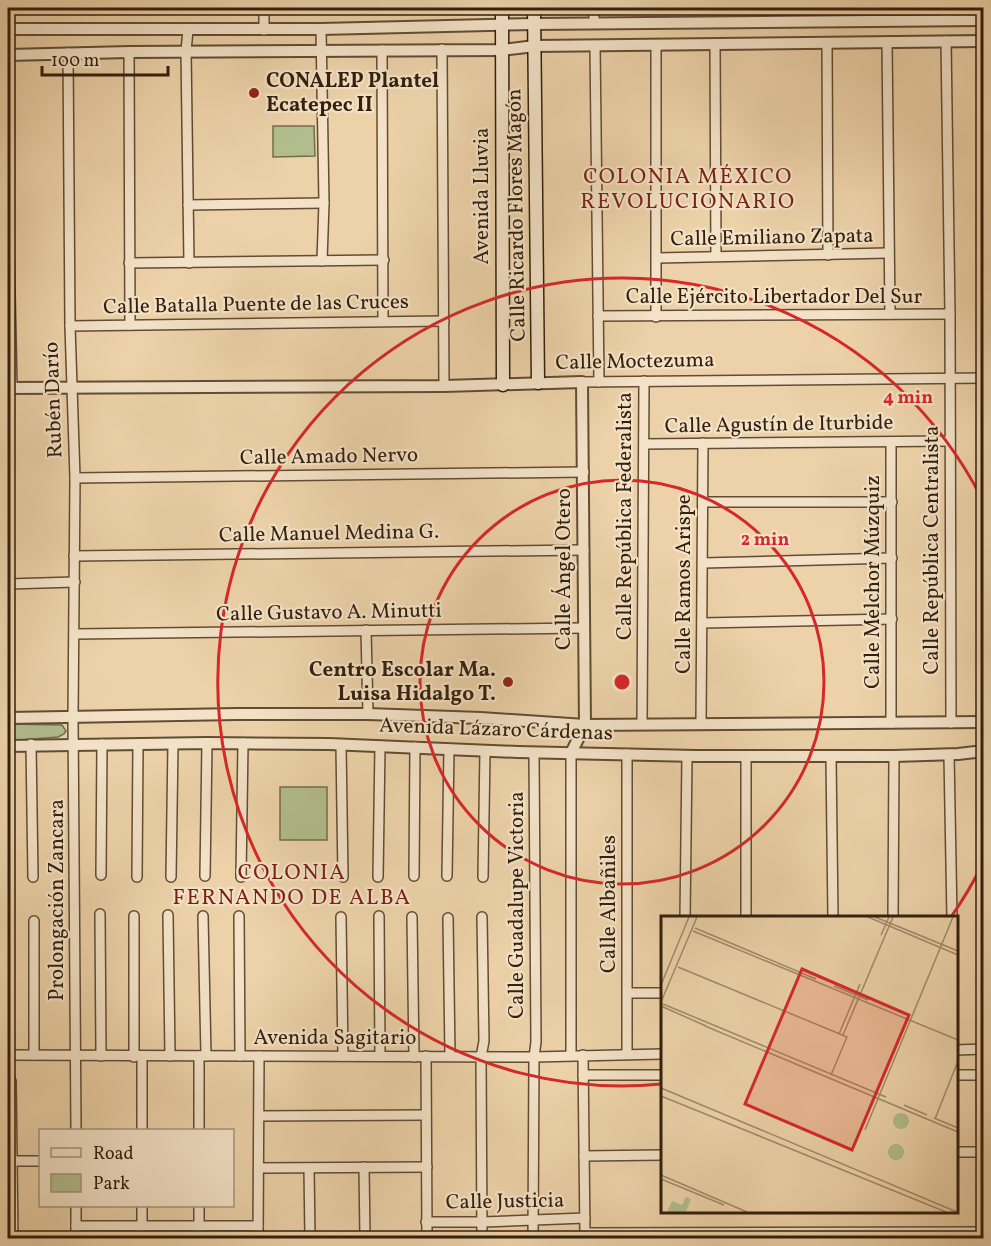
<svg xmlns="http://www.w3.org/2000/svg" width="991" height="1246" font-family="Vollkorn,serif">
<style>
.green{fill:#b2bd8d;stroke:#726e4c;stroke-width:1.5}
.lines{fill:none;stroke-linecap:round;stroke-linejoin:round}
.minor-casing{stroke:#624c33;stroke-width:12}
.tertiary-casing{stroke:#624c33;stroke-width:14}
.secondary-casing{stroke:#331f0c;stroke-width:15}
.minor{stroke:#f3e2c7;stroke-width:9}
.tertiary{stroke:#f3e2c7;stroke-width:10}
.secondary{stroke:#f3e2c7;stroke-width:12}
.ring{fill:none;stroke:#d62828;stroke-width:3}
.poi-dot{fill:#8f2418;stroke:#f3e2c7;stroke-width:2}
.labels{text-anchor:middle;dominant-baseline:central;stroke-width:4.5;stroke-linejoin:round;paint-order:stroke}
.poi-label{font-size:21px;font-weight:bold;fill:#331f0c;stroke:#f3e2c7;text-anchor:start}
.street-label{font-size:21px;fill:#331f0c;stroke:#f3e2c7}
.neighbourhood-label{font-size:22px;letter-spacing:1.5px;fill:#7a1f14;stroke:#f3e2c7}
.inset-road{fill:none;stroke:#a38a6a;stroke-width:1.5}
.view{fill:#d62828;fill-opacity:0.15;stroke:#d62828;stroke-width:3}
.inset-edge{fill:none;stroke:#331f0c;stroke-width:3}
.centre{fill:#d62828;stroke:#f3e2c7;stroke-width:3}
.ring-label{font-size:18px;text-anchor:middle;font-weight:bold;fill:#d62828;stroke:#f3e2c7;stroke-width:4.5;stroke-linejoin:round;paint-order:stroke}
</style>
<rect width="100%" height="100%" fill="#edd2a9"/>
<filter id="stains"><feTurbulence type="fractalNoise" baseFrequency=".00333" numOctaves="4"/><feColorMatrix values="0 0 0 0 .2 0 0 0 0 .09 0 0 0 0 .02 0 0 0 .5 -.17"/></filter>
<radialGradient id="worn" r=".72"><stop offset=".6" stop-color="#630" stop-opacity="0"/><stop offset="1" stop-color="#630" stop-opacity=".3"/></radialGradient>
<g class="green">
<polygon points="273,126 314,126 315,156 273,157"/>
<polygon points="8,724 62,725 66,731 64,734 58,737 8,741"/>
<rect x="280" y="787" width="47" height="53"/>
</g>
<g class="lines">
<g class="minor-casing">
<g id="minor">
<polyline points="264,8 264,30"/>
<polyline points="594,8 594,23"/>
<polyline points="946,20 946,8"/>
<polyline points="321,29 324,203 322,261"/>
<polyline points="188,30 186,51 189,263"/>
<polyline points="946,41 950,314 951,723"/>
<polyline points="887,42 890,314"/>
<polyline points="827,43 828,255"/>
<polyline points="715,44 716,256"/>
<polyline points="656,45 656,317"/>
<polyline points="595,46 599,382"/>
<polyline points="442,49 444,386"/>
<polyline points="382,50 383,321"/>
<polyline points="129,52 130,325"/>
<polyline points="68,53 70,326 75,478 73,718 76,1130"/>
<polyline points="8,200 12,388"/>
<polyline points="188,205 324,203"/>
<polyline points="657,258 888,253"/>
<polyline points="129,263 384,260"/>
<polyline points="598,316 950,314"/>
<polyline points="70,326 444,321"/>
<polyline points="582,382 984,378"/>
<polyline points="644,444 950,441"/>
<polyline points="75,478 584,472"/>
<polyline points="703,502 892,502"/>
<polyline points="74,556 584,550"/>
<polyline points="703,563 892,558"/>
<polyline points="8,584 75,582"/>
<polyline points="702,623 892,619"/>
<polyline points="366,630 368,714"/>
<polyline points="75,634 583,628"/>
<polyline points="891,723 891,442"/>
<polyline points="642,724 644,381"/>
<polyline points="701,724 703,443"/>
<polyline points="31,744 33,877"/>
<polyline points="341,745 343,877"/>
<polyline points="571,753 571,1055"/>
<polyline points="627,754 627,1054"/>
<polyline points="949,755 952,918"/>
<polyline points="746,756 746,918"/>
<polyline points="831,757 833,918"/>
<polyline points="101,875 102,744"/>
<polyline points="205,876 207,743"/>
<polyline points="414,876 415,747"/>
<polyline points="447,876 449,749"/>
<polyline points="137,877 138,744"/>
<polyline points="171,877 173,744"/>
<polyline points="241,877 243,743"/>
<polyline points="378,877 380,746"/>
<polyline points="483,877 485,751"/>
<polyline points="100,914 101,1056"/>
<polyline points="168,915 170,1056"/>
<polyline points="134,916 134,1057"/>
<polyline points="203,916 206,1056"/>
<polyline points="239,916 240,1056"/>
<polyline points="379,916 380,1056"/>
<polyline points="341,917 343,1056"/>
<polyline points="412,917 414,1057"/>
<polyline points="448,918 450,1056"/>
<polyline points="685,918 687,756"/>
<polyline points="893,918 894,756"/>
<polyline points="628,993 662,993"/>
<polyline points="956,1050 984,1049"/>
<polyline points="8,1055 534,1057 662,1054"/>
<polyline points="34,1055 34,921"/>
<polyline points="583,1055 585,1238"/>
<polyline points="426,1056 427,1238"/>
<polyline points="583,1075 662,1075"/>
<polyline points="956,1075 984,1075"/>
<polyline points="11,1081 13,1238"/>
<polyline points="259,1116 426,1115"/>
<polyline points="142,1130 142,1056"/>
<polyline points="199,1130 199,1056"/>
<polyline points="956,1152 984,1152"/>
<polyline points="584,1156 662,1155"/>
<polyline points="8,1161 40,1161"/>
<polyline points="364,1167 365,1238"/>
<polyline points="259,1168 427,1167"/>
<polyline points="309,1168 310,1238"/>
<polyline points="76,1206 76,1238"/>
<polyline points="142,1206 142,1238"/>
<polyline points="426,1222 483,1222 585,1218"/>
<polyline points="76,1226 258,1226"/>
<polyline points="585,1233 984,1232"/>
<polyline points="199,1238 199,1206"/>
<polyline points="258,1238 259,1056"/>
<polyline points="482,1238 481,1057 484,1041 482,917"/>
<polyline points="533,1238 534,1057 536,1042 534,753"/>
</g>
</g>
<g class="tertiary-casing">
<g id="tertiary">
<polyline points="8,29 321,29 534,24 984,20"/>
<polyline points="8,55 129,52 501,50 535,46 984,41"/>
<polyline points="8,388 444,386 582,382 585,725 571,753"/>
<polyline points="8,718 237,714 368,714 481,718 585,725 984,722"/>
<polyline points="8,746 207,743 329,744 518,752 696,756 894,756 958,754 984,751"/>
</g>
</g>
<g class="secondary-casing">
<g id="secondary">
<polyline points="502,8 503,385"/>
<polyline points="534,8 538,383"/>
</g>
</g>
<use href="#minor" class="minor"/>
<use href="#tertiary" class="tertiary"/>
<use href="#secondary" class="secondary"/>
</g>
<g class="ring">
<circle cx="622" cy="682" r="202"/>
<path d="M982 865A404 404 0 0 1 951 917M661 1084A404 404 0 1 1 982 499"/>
</g>
<g class="poi-dot">
<circle cx="254" cy="93" r="6"/>
<circle cx="508" cy="682" r="6"/>
</g>
<g class="labels">
<g class="poi-label">
<text x="266" y="81">CONALEP Plantel<tspan x="266" dy="24">Ecatepec II</tspan></text>
<text x="496" y="670" text-anchor="end">Centro Escolar Ma.<tspan x="496" dy="24">Luisa Hidalgo T.</tspan></text>
</g>
<g class="street-label">
<text transform="translate(482 196) rotate(-90)">Avenida Lluvia</text>
<text transform="translate(517 215) rotate(-91)">Calle Ricardo Flores Magón</text>
<text transform="translate(772 238) rotate(-1)">Calle Emiliano Zapata</text>
<text x="774" y="297">Calle Ejército Libertador Del Sur</text>
<text transform="translate(256 305) rotate(-1)">Calle Batalla Puente de las Cruces</text>
<text transform="translate(635 362) rotate(-1)">Calle Moctezuma</text>
<text transform="translate(54 400) rotate(-92)">Rubén Darío</text>
<text transform="translate(779 425) rotate(-1)">Calle Agustín de Iturbide</text>
<text transform="translate(329 457) rotate(-1)">Calle Amado Nervo</text>
<text transform="translate(625 516) rotate(-90)">Calle República Federalista</text>
<text transform="translate(329 534) rotate(-1)">Calle Manuel Medina G.</text>
<text transform="translate(932 550) rotate(-90)">Calle República Centralista</text>
<text transform="translate(564 569) rotate(-90)">Calle Ángel Otero</text>
<text transform="translate(873 582) rotate(-90)">Calle Melchor Múzquiz</text>
<text transform="translate(684 584) rotate(-90)">Calle Ramos Arispe</text>
<text transform="translate(329 613) rotate(-1)">Calle Gustavo A. Minutti</text>
<text transform="translate(496 730) rotate(2)">Avenida Lázaro Cárdenas</text>
<text transform="translate(57 900) rotate(-90)">Prolongación Zancara</text>
<text transform="translate(609 904) rotate(-90)">Calle Albañiles</text>
<text transform="translate(517 905) rotate(-90)">Calle Guadalupe Victoria</text>
<text x="335" y="1038">Avenida Sagitario</text>
<text transform="translate(505 1202) rotate(-1)">Calle Justicia</text>
</g>
<g class="neighbourhood-label">
<text x="688" y="177">COLONIA MÉXICO<tspan x="688" dy="25">REVOLUCIONARIO</tspan></text>
<text x="292" y="873">COLONIA<tspan x="292" dy="25">FERNANDO DE ALBA</tspan></text>
</g>
</g>
<g transform="translate(661 916)">
<rect width="297" height="297" fill="#edd2a9"/>
<path d="M232 205a8 8 0 1 1 16 0a8 8 0 1 1-16 0ZM227 236a8 8 0 1 1 16 0a8 8 0 1 1-16 0ZM25,281L30,283L25,296H6L11,285L21,289Z" fill="#b2bd8d"/>
<path class="inset-road" d="M207,1L297,39M214,1L297,35M34,12L155,63M32,15L297,124M220,19L228,1M17,51L186,121L170,159M0,69L28,1M173,70L207,84M0,86L36,1M2,88L225,181M0,90L45,110M44,110L297,216M178,118L199,68M182,119L232,1M0,172L296,296M0,180L285,296M243,189L266,199M273,202L297,212M274,203L297,145M204,214L292,1M0,259L86,296M0,263L63,289"/>
<path class="view" d="M141,53L248,99L191,234L84,188Z"/>
<rect width="297" height="297" class="inset-edge"/>
</g>
<circle cx="622" cy="682" r="9" class="centre"/>
<g class="ring-label">
<text x="908" y="403">4 min</text>
<text x="765" y="545">2 min</text>
</g>
<rect width="991" height="1246" fill="none" stroke="#edd2a9" stroke-width="30"/>
<rect x="9" y="9" width="973" height="1228" fill="none" stroke="#331f0c" stroke-width="3"/>
<rect x="15" y="15" width="961" height="1216" fill="none" stroke="#331f0c" stroke-width="1.5"/>
<rect x="39" y="1129" width="195" height="78" fill="#f3e2c7" stroke="#a6947c" stroke-width="1.5"/>
<rect x="51" y="1148" width="30" height="9" fill="#f3e2c7" stroke="#a6947c" stroke-width="1.5"/>
<text x="93" y="1159" font-size="18" fill="#331f0c">Road</text>
<rect x="51" y="1174" width="30" height="18" fill="#b2bd8d" stroke="#a6947c" stroke-width="1.5"/>
<text x="93" y="1189" font-size="18" fill="#331f0c">Park</text>
<path d="M42 66v9h126v-9" fill="none" stroke="#331f0c" stroke-width="3"/>
<text x="51" y="66" font-size="18" fill="#331f0c" stroke="#f3e2c7" stroke-width="4.5" paint-order="stroke">100 m</text>
<rect width="100%" height="100%" filter="url(#stains)"/>
<rect width="100%" height="100%" fill="url(#worn)"/>
</svg>
